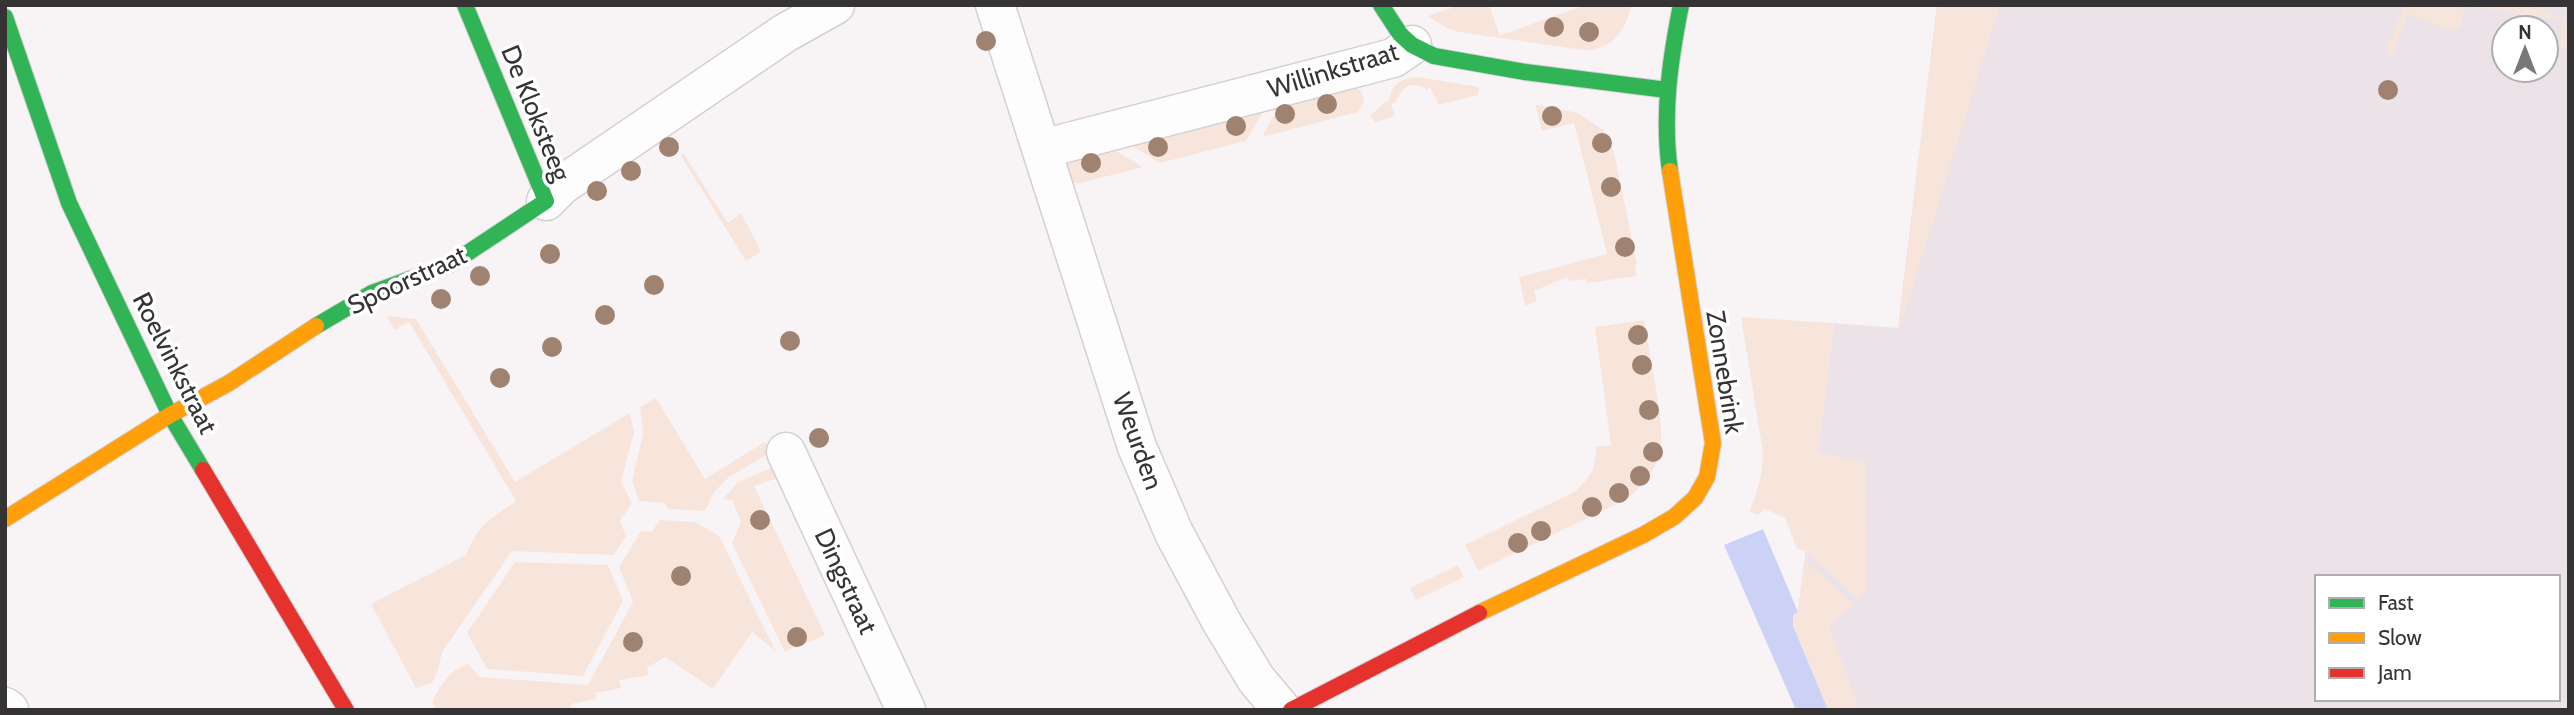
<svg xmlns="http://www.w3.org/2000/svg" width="2574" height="715" font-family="Cabin,sans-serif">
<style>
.built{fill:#ebe3e8;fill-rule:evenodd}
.green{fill:#f7e5dc}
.water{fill:#ccd2f5}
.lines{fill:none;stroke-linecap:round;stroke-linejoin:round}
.street-casing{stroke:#d3d0d2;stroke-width:41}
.fast-casing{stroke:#d3d0d2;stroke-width:18}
.slow-casing{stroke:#d3d0d2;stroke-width:18}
.jam-casing{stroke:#d3d0d2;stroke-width:18}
.street{stroke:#fefdfe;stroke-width:38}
.fast{stroke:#30b455;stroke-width:16}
.slow{stroke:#ff9f0a;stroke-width:16}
.jam{stroke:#e5322d;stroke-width:16}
.tree{fill:#9f826f}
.labels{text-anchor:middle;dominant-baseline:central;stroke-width:7;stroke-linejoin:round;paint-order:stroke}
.street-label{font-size:26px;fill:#363334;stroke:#fff}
</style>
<rect width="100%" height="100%" fill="#f8f4f6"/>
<path class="built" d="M1937,5H2569V710H1839L1798,612L1834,323L1898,328ZM2504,28H2546V70H2504ZM2317,577H2558V699H2317Z"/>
<g class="green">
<path d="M1460,5H1489L1500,35L1586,5H1632C1624,31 1614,50 1583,50L1458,32L1447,28L1428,16Z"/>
<polygon points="1937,5 2000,5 1900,328 1898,328"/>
<polygon points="2405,5 2530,5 2569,21 2569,50 2560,48 2563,20 2464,6 2461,25 2454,31 2408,14 2392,55 2385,53"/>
<path d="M1418,77L1479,87L1478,95L1439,105L1430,87L1427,90C1413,79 1400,87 1396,103L1391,104L1395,116L1375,122L1370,116L1385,102L1389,101C1391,84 1402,78 1418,77Z"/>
<polygon points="1356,86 1362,92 1364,102 1358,112 1262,137 1281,103"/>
<polygon points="1535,104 1578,113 1603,130 1614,152 1637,264 1635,265 1637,276 1587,283 1586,279 1569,281 1567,277 1534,291 1537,301 1525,306 1519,277 1607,254 1574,123 1542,131"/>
<polygon points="1266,107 1246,141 1160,163 1127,143"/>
<polygon points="1109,147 1143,167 1081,183 1071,183 1065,164 1067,160"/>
<polygon points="683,153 728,223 741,213 761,252 746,261 681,156"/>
<path d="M387,316L416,319L515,482L630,413L634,433L621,481L632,503L620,521L626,536L614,555L512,551L442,652L437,673L432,683L416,688L371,604L466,555C479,523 489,520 516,501L409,322L394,330Z"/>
<path d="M1741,317L1834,323L1818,452L1866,462L1867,591L1858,599L1805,551L1797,549L1785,518L1765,509L1758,515L1749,511C1759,491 1762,474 1763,453Z"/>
<path d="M1644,320C1648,343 1652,366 1656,389C1664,439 1668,467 1625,500L1478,571L1465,545L1574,492C1589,480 1597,467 1596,447L1611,445L1595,327Z"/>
<polygon points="656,398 705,479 765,442 771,452 729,477 715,491 705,511 668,509 665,503 639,501 632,481 643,434 640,407"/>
<polygon points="777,465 781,477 754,486 825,635 785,652 732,543 741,522 732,500 723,499 737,483"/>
<path d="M660,520L695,522L719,536L776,652L752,632L713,689L665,657L647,668L649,675L619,680L621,688L595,693L596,699L571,704L572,710H436L432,702C441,685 449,670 468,664L480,677L588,685L633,602L619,567L641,531L651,532Z"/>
<polygon points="1804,560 1854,604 1829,627 1860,710 1828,710 1793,626 1793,615 1798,612"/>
<polygon points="515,562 608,565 623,601 583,676 487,669 467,633"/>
<polygon points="1458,565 1464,577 1416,600 1410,588"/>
</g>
<polygon class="water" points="1763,529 1798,612 1793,615 1793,626 1828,710 1796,710 1724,545"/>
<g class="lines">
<g class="street-casing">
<g id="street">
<polyline points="995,5 1137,447 1174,533 1221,621 1256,679 1282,710"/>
<polyline points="1042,149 1393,58 1412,45"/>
<polyline points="546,201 562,185 785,33 835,5"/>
<polyline points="786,452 906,710"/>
<polyline points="5,707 9,710"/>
</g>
</g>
<g class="fast-casing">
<g id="fast">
<polyline points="1381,5 1400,34 1412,45 1434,56 1525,72 1667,90"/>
<polyline points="5,17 69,203 170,415 203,470"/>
<path d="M1670,171C1662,115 1670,60 1681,5"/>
<polyline points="316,326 372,293 451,264 546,201 465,5"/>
</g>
</g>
<g class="slow-casing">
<g id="slow">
<polyline points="5,519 170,415 229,383 316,326"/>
<polyline points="1479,613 1643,535 1674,517 1695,498 1707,477 1713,443 1670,171"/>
</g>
</g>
<g class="jam-casing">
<g id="jam">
<polyline points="203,470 346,710"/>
<polyline points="1291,710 1479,613"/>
</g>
</g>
<use href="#street" class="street"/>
<use href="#fast" class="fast"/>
<use href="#slow" class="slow"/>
<use href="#jam" class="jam"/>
</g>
<g class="tree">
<circle cx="1554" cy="27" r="10"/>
<circle cx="1589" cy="32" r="10"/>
<circle cx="986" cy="41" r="10"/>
<circle cx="2388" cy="90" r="10"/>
<circle cx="1327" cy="104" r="10"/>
<circle cx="1285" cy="114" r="10"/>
<circle cx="1552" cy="116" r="10"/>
<circle cx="1236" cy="126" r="10"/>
<circle cx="1602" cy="143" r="10"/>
<circle cx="669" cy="147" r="10"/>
<circle cx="1158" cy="147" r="10"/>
<circle cx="1091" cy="163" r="10"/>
<circle cx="631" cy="171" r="10"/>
<circle cx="1611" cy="187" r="10"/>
<circle cx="597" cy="191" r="10"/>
<circle cx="1625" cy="247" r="10"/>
<circle cx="550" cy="254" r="10"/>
<circle cx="480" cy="276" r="10"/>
<circle cx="654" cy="285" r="10"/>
<circle cx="441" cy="299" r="10"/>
<circle cx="605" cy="315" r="10"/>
<circle cx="1638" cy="335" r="10"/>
<circle cx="790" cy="341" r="10"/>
<circle cx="552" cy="347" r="10"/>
<circle cx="1642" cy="365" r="10"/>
<circle cx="500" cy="378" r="10"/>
<circle cx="1649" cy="410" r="10"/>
<circle cx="819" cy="438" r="10"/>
<circle cx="1653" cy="452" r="10"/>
<circle cx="1640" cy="476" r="10"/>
<circle cx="1619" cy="493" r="10"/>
<circle cx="1592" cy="507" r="10"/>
<circle cx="760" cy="520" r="10"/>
<circle cx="1541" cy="531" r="10"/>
<circle cx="1518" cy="543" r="10"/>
<circle cx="681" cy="576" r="10"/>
<circle cx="797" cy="637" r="10"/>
<circle cx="633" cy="642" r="10"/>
</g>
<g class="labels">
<g class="street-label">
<text transform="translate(1333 70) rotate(-17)">Willinkstraat</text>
<text transform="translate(536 113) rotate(68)">De Kloksteeg</text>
<text transform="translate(407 280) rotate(-25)">Spoorstraat</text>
<text transform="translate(175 363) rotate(63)">Roelvinkstraat</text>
<text transform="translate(1725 372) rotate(81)">Zonnebrink</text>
<text transform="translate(1138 441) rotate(70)">Weurden</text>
<text transform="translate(846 581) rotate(65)">Dingstraat</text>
</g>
</g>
<rect width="2574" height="715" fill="none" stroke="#363334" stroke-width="14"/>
<rect x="2315" y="575" width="245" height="126" fill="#ffffff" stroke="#afadae" stroke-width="2"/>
<rect x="2329" y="598" width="35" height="10" fill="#30b455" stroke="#afadae" stroke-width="2"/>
<text x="2378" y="610" font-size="21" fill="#363334">Fast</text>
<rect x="2329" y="633" width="35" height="10" fill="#ff9f0a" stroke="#afadae" stroke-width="2"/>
<text x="2378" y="645" font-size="21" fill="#363334">Slow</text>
<rect x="2329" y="668" width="35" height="10" fill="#e5322d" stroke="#afadae" stroke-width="2"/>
<text x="2378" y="680" font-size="21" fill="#363334">Jam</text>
<g transform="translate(2525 49)"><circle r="33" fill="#ffffff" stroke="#afadae" stroke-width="2"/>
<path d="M0-5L12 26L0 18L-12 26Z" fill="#7a7778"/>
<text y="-10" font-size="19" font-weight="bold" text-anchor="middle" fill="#363334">N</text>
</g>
</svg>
